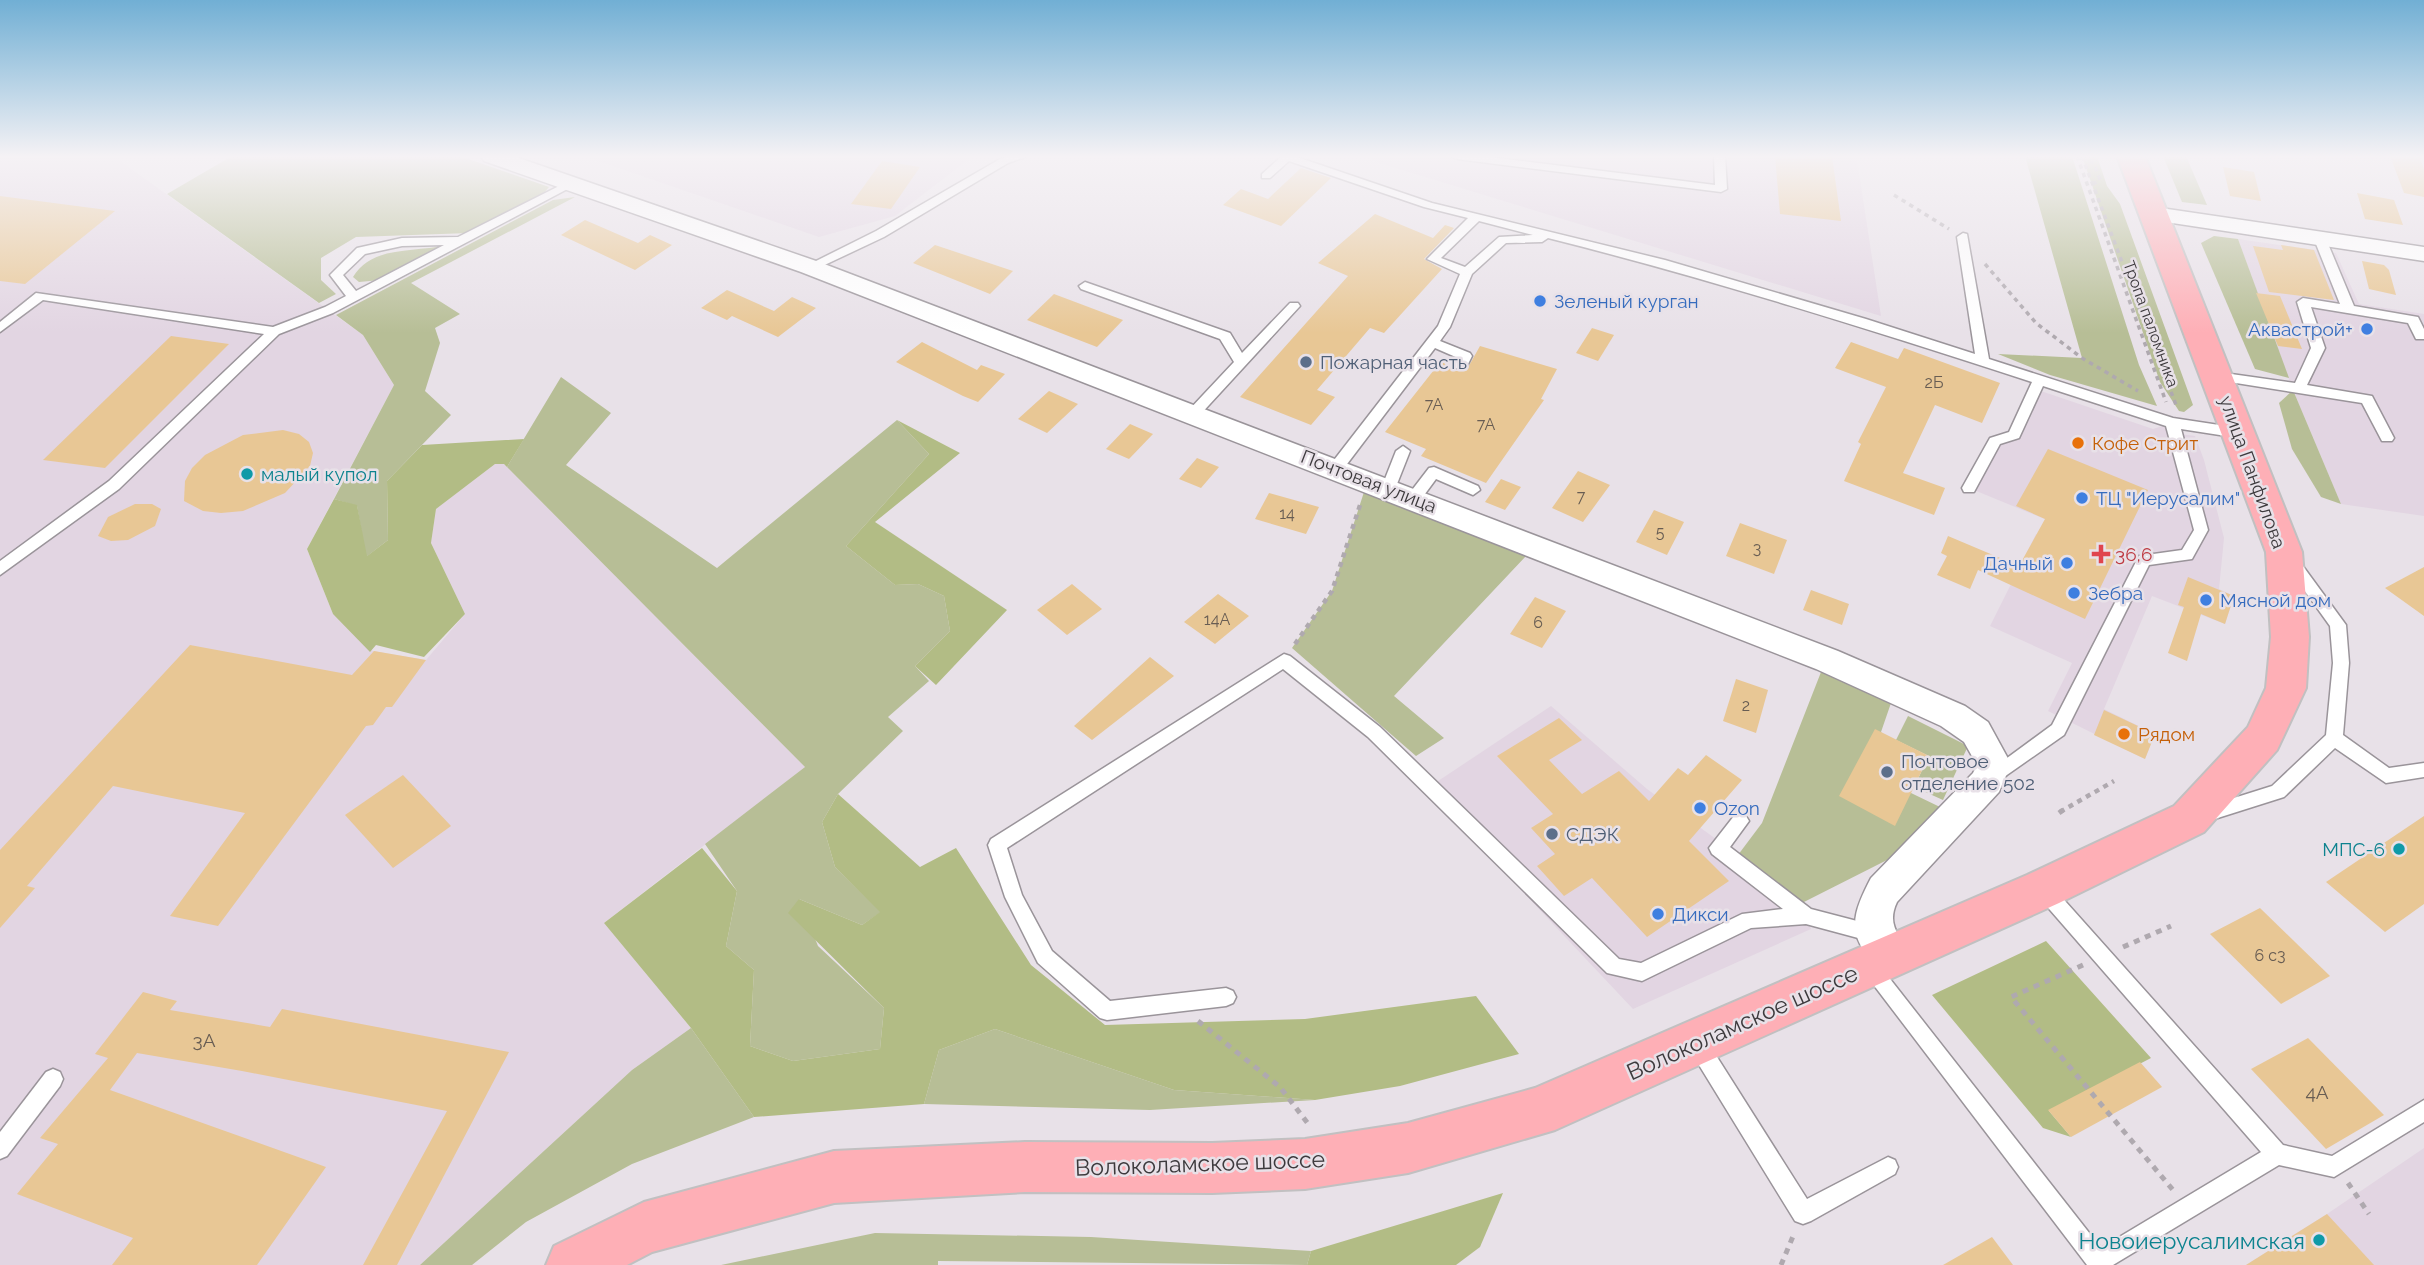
<svg xmlns="http://www.w3.org/2000/svg" width="2424" height="1265" font-family="Raleway,sans-serif">
<style>
.built{fill:#e2d5e2}
.green{fill:#b7be96}
.forest{fill:#b2bc85}
.building{fill:#e8c795}
.lines{fill:none;stroke-linecap:round;stroke-linejoin:round}
.service-casing{stroke:#9a949a;stroke-width:3}
.minor-casing{stroke:#9a949a;stroke-width:3}
.primary-casing{stroke:#c1c0c1;stroke-width:4}
.path-far2{stroke:#afa9af;stroke-width:3.5;stroke-dasharray:4.5 4.5;stroke-linecap:butt}
.path-far1{stroke:#afa9af;stroke-width:4.5;stroke-dasharray:5 5;stroke-linecap:butt}
.path{stroke:#afa9af;stroke-width:5;stroke-dasharray:6 6;stroke-linecap:butt}
.service{fill:#fff;fill-rule:evenodd}
.minor{fill:#fff;fill-rule:evenodd}
.primary{fill:#feafb6;fill-rule:evenodd}
.shop-dot{fill:#3f7fe0;stroke:#e8e1e8;stroke-width:2.5}
.service-dot{fill:#5c6f8a;stroke:#e8e1e8;stroke-width:2.5}
.food-dot{fill:#e8710a;stroke:#e8e1e8;stroke-width:2.5}
.culture-dot{fill:#0f9aa8;stroke:#e8e1e8;stroke-width:2.5}
.health-dot{fill:#e0444e;stroke:#e8e1e8;stroke-width:2.5}
.labels{text-anchor:middle;dominant-baseline:central;stroke-width:5;stroke-linejoin:round;paint-order:stroke}
.far-street-label{font-size:16px;fill:#3d3a3d;stroke:#e8e1e8}
.number-label{font-size:16px;fill:#685d53}
.shop-label{font-size:19px;fill:#366cbe;stroke:#e8e1e8;text-anchor:start}
.service-label{font-size:19px;fill:#4e5e75;stroke:#e8e1e8;text-anchor:start}
.food-label{font-size:19px;fill:#c56008;stroke:#e8e1e8;text-anchor:start}
.street-label{font-size:19px;fill:#3d3a3d;stroke:#e8e1e8}
.culture-label{font-size:19px;fill:#0d838f;stroke:#e8e1e8;text-anchor:start}
.health-label{font-size:19px;fill:#be3a42;stroke:#e8e1e8;text-anchor:start}
.near-number-label{font-size:19px;fill:#685d53}
.near-street-label{font-size:23px;fill:#3d3a3d;stroke:#e8e1e8}
.near-culture-label{font-size:23px;fill:#0d838f;stroke:#e8e1e8;text-anchor:end}
</style>
<rect width="100%" height="100%" fill="#e8e1e8"/>
<g class="built">
<polygon points="0,156 113,156 363,335 394,385 307,549 333,614 373,651 426,660 465,614 431,543 436,509 495,464 504,464 805,767 604,923 691,1028 632,1070 420,1265 0,1265"/>
<polygon points="584,156 973,156 895,216 819,237"/>
<polygon points="1367,156 1860,156 1857,160 1881,316 1379,163"/>
<polygon points="2238,239 2336,253 2359,304 2424,314 2424,516 2341,504 2291,385"/>
<polygon points="2035,389 2153,429 2172,423 2180,434 2195,436 2204,460 2224,538 2219,589 2234,596 2225,624 2152,596 2104,709 2155,734 2145,759 2048,711 2072,663 1990,626 2036,534 2057,542 2064,527 1969,488 1995,441 2014,435"/>
<polygon points="1551,706 1647,789 1738,855 1806,916 1811,929 1633,1009 1426,789"/>
<polygon points="2424,1148 2424,1265 2246,1265 2327,1214"/>
</g>
<g class="green">
<polygon points="232,156 460,156 549,187 543,194 469,233 356,237 321,258 321,280 336,294 319,303 167,194"/>
<polygon points="2025,156 2072,156 2139,365 2157,406 2050,375 1998,354 2082,358"/>
<polygon points="2082,156 2097,156 2107,186 2120,204 2193,405 2184,412 2179,411 2160,382"/>
<polygon points="2163,156 2186,156 2207,205 2182,202"/>
<polygon points="575,197 411,283 460,314 435,328 440,343 425,391 451,415 387,481 388,540 366,557 357,506 334,499 394,385 363,335 336,315 553,200"/>
<polygon points="2214,236 2238,239 2289,378 2255,369 2201,243"/>
<path d="M446,245L381,280L359,282L353,277C372,245 414,253 446,245Z"/>
<polygon points="561,377 611,413 566,465 717,568 897,420 929,454 846,546 895,585 918,584 944,596 950,631 915,666 929,681 888,717 903,731 838,794 822,822 835,867 881,912 862,925 799,899 818,946 884,1008 880,1049 793,1061 750,1046 754,970 726,946 737,891 705,844 805,767 507,467"/>
<polygon points="2293,390 2341,504 2321,497 2292,449 2279,403"/>
<polygon points="1364,492 1526,556 1394,696 1444,738 1416,756 1292,648 1332,591"/>
<polygon points="1823,667 1891,703 1881,732 1911,793 1940,807 1891,858 1800,904 1738,855 1762,823"/>
<polygon points="1908,716 1968,746 1943,800 1914,787 1929,756 1896,740"/>
<polygon points="691,1028 754,1117 632,1164 526,1222 472,1265 420,1265 632,1070"/>
<polygon points="995,1029 1174,1090 1315,1100 1150,1110 924,1104 939,1050"/>
<polygon points="875,1233 1091,1237 1311,1251 1307,1265 938,1261 938,1265 721,1265"/>
</g>
<g class="forest">
<polygon points="897,420 960,453 875,522 1007,610 936,685 915,666 950,631 944,596 918,584 895,585 846,546 929,454"/>
<polygon points="524,439 507,467 504,464 495,464 436,509 431,543 465,614 424,657 376,645 370,652 333,614 307,549 334,499 357,505 367,556 388,540 387,481 422,445"/>
<polygon points="838,794 920,867 956,848 1031,965 1105,1025 1305,1019 1476,996 1519,1054 1400,1086 1315,1100 1174,1090 995,1029 939,1050 924,1104 754,1117 691,1028 604,923 702,848 737,891 726,946 754,970 750,1046 793,1061 880,1049 884,1008 788,913 799,899 862,925 880,912 835,867 822,822"/>
<polygon points="2046,941 2151,1058 2049,1111 2071,1137 2043,1128 1932,995"/>
<polygon points="1503,1193 1480,1247 1456,1265 1307,1265 1311,1251"/>
</g>
<g class="building">
<polygon points="1775,156 1832,156 1841,221 1780,214"/>
<polygon points="2390,156 2419,156 2424,169 2424,197 2404,193"/>
<polygon points="882,161 920,167 891,209 851,204"/>
<polygon points="2223,167 2254,172 2261,201 2230,196"/>
<polygon points="1301,168 1331,178 1281,226 1223,205 1241,189 1268,199"/>
<polygon points="2357,193 2394,200 2403,225 2365,219"/>
<polygon points="0,196 115,211 25,284 0,281"/>
<polygon points="1375,214 1433,238 1445,225 1454,228 1424,259 1442,269 1384,333 1370,328 1317,390 1335,397 1311,425 1240,397 1348,276 1318,263"/>
<polygon points="585,220 638,243 650,235 672,245 635,270 561,235"/>
<polygon points="935,245 1013,271 990,294 913,263"/>
<polygon points="2281,245 2314,250 2334,300 2269,292 2253,246 2283,250"/>
<polygon points="2362,261 2384,265 2389,270 2396,295 2369,289"/>
<polygon points="727,290 774,311 792,297 816,308 778,337 732,316 727,320 701,308"/>
<polygon points="2256,293 2280,296 2302,349 2278,346"/>
<polygon points="1054,294 1123,320 1097,347 1027,320"/>
<polygon points="1592,328 1614,335 1598,361 1576,353"/>
<polygon points="171,336 229,344 105,468 43,460"/>
<polygon points="922,342 977,370 981,365 1005,374 978,402 963,396 896,362"/>
<polygon points="1851,342 1898,359 1904,348 2000,383 1982,423 1935,405 1903,473 1945,488 1934,515 1844,481 1861,444 1858,442 1886,387 1835,368"/>
<polygon points="1480,346 1557,369 1541,399 1544,400 1486,483 1421,456 1426,449 1385,432 1441,361 1456,371 1466,371"/>
<polygon points="1049,391 1078,404 1047,433 1018,419"/>
<polygon points="1130,424 1153,434 1129,459 1106,449"/>
<polygon points="283,430 299,434 309,442 313,453 310,466 285,493 243,511 221,513 203,511 184,501 185,481 192,468 205,455 243,435"/>
<polygon points="2048,449 2148,490 2085,619 1978,570 1970,589 1937,575 1947,556 1941,553 1948,536 2019,566 2045,519 2016,506"/>
<polygon points="1197,458 1219,467 1201,488 1179,479"/>
<polygon points="1578,471 1610,485 1583,522 1552,508"/>
<polygon points="1501,479 1521,487 1505,510 1485,502"/>
<polygon points="1269,493 1319,507 1306,534 1255,519"/>
<polygon points="135,504 152,504 161,509 155,526 128,540 111,541 98,536 108,517"/>
<polygon points="1654,510 1684,522 1667,555 1636,542"/>
<polygon points="1740,523 1787,540 1774,574 1726,556"/>
<polygon points="2424,567 2424,616 2385,588"/>
<polygon points="2188,577 2234,596 2225,624 2201,614 2187,661 2168,653 2184,607 2178,605"/>
<polygon points="1072,584 1102,609 1067,635 1037,610"/>
<polygon points="1811,590 1849,604 1842,625 1803,610"/>
<polygon points="1218,594 1249,616 1215,644 1184,622"/>
<polygon points="1535,597 1566,611 1542,648 1510,634"/>
<polygon points="190,645 352,675 374,651 426,660 392,707 386,707 373,725 366,726 218,926 170,916 245,813 113,786 27,886 35,888 0,928 0,850"/>
<polygon points="1150,657 1174,676 1092,740 1074,726"/>
<polygon points="1736,679 1768,690 1756,733 1723,721"/>
<polygon points="2104,710 2155,734 2145,759 2094,735"/>
<polygon points="1559,718 1582,740 1549,760 1582,794 1619,771 1649,801 1678,768 1688,775 1706,755 1742,780 1689,841 1729,881 1647,937 1592,878 1564,896 1537,866 1555,854 1531,828 1553,814 1497,756"/>
<polygon points="1875,729 1929,756 1895,826 1839,796"/>
<polygon points="403,775 451,826 393,868 345,815"/>
<polygon points="2424,816 2424,904 2385,932 2326,882"/>
<polygon points="2260,908 2330,976 2281,1004 2210,934"/>
<polygon points="143,992 177,1001 170,1010 270,1027 282,1009 509,1052 397,1265 363,1265 447,1111 242,1071 137,1053 110,1090 326,1167 257,1265 112,1265 133,1238 17,1194 58,1144 40,1138 108,1058 95,1054"/>
<polygon points="2308,1038 2384,1115 2326,1149 2251,1069"/>
<polygon points="2140,1062 2162,1087 2071,1137 2048,1110"/>
<polygon points="2327,1214 2374,1265 2246,1265"/>
<polygon points="1992,1237 2013,1265 1943,1265"/>
</g>
<g class="lines">
<g class="service-casing">
<g id="service">
<polygon points="1011,156 1028,156 1008,163 884,237 814,270 810,271 804,267 876,231 1000,159"/>
<path d="M1282,156H1294L1432,203L1665,260L1866,319L1975,354L1957,237L1963,233L1967,234L1989,359L2173,418L2239,428L2246,433L2239,438L2181,429L2208,530L2192,559L2149,565L2064,735L1994,784L1988,782L1985,777L1988,772L2052,725L2139,556L2182,550L2194,530L2166,426L2043,386L2019,438L2000,444L1974,492H1964L1962,488L1990,438L2009,432L2032,382C1872,330 1711,279 1548,238L1542,242L1506,243L1472,274L1450,327L1440,341L1470,353L1472,356L1466,368H1456L1454,365L1458,358L1435,348L1341,472H1331L1329,468L1331,464L1438,326L1460,274L1427,259L1468,218L1424,207L1289,161L1270,178H1262V174ZM1479,221L1533,235L1499,237L1465,267L1441,258Z"/>
<polygon points="1451,156 1481,156 1715,185 1714,156 1725,156 1727,189 1721,192 1457,159"/>
<path d="M571,180L575,181V185L333,313L279,334L119,489L0,575V561L109,481L264,334L43,300L0,332V322L36,293L273,327L325,307L346,296L330,275L357,248L402,238L458,237ZM444,245L356,291L343,275L365,254L402,246Z"/>
<polygon points="2320,235 2326,239 2354,306 2418,317 2424,329 2424,339 2416,339 2408,323 2311,307 2325,348 2307,385 2372,396 2394,438 2392,441 2382,441 2362,403 2217,380 2210,376 2217,372 2295,383 2311,348 2297,302 2303,298 2340,304 2314,239"/>
<polygon points="1085,282 1230,333 1242,353 1290,303 1298,303 1300,306 1198,417 1188,417 1186,414 1188,411 1234,362 1220,339 1081,289 1079,286"/>
<polygon points="1403,446 1410,451 1395,489 1393,493 1383,493 1381,489 1396,451"/>
<polygon points="1434,467 1478,486 1480,490 1473,495 1436,479 1419,502 1409,502 1407,498 1409,494 1429,468"/>
<polygon points="2292,556 2297,558 2346,625 2349,663 2343,735 2389,768 2424,763 2424,777 2386,783 2335,748 2284,797 2205,822 2199,819 2196,814 2199,809 2272,786 2326,735 2333,663 2330,626 2284,562"/>
<polygon points="1284,654 1290,656 1380,727 1619,959 1641,963 1742,914 1783,909 1712,854 1709,848 1734,816 1740,813 1746,816 1749,821 1730,847 1811,909 1880,927 1882,933 1880,939 1873,942 1806,924 1751,928 1642,981 1607,973 1368,737 1283,669 1007,848 1022,895 1052,951 1110,1001 1226,988 1233,991 1236,997 1233,1003 1226,1006 1107,1020 1100,1018 1038,963 1005,897 988,845 991,839"/>
<polygon points="2043,881 2049,883 2283,1145 2332,1156 2424,1100 2424,1122 2334,1177 2279,1165 2113,1265 2087,1265 1860,967 1862,961 1869,958 1876,961 2101,1248 2261,1152 2037,895 2034,889 2037,883"/>
<polygon points="1698,1035 1705,1038 1807,1199 1888,1157 1895,1160 1898,1167 1895,1174 1811,1221 1803,1224 1795,1221 1691,1052 1688,1045 1691,1038"/>
<polygon points="53,1069 60,1072 63,1079 60,1086 7,1156 0,1159 0,1132 46,1072"/>
</g>
</g>
<g class="minor-casing">
<g id="minor">
<path d="M481,156H513L819,262L1838,651L1965,706L1988,722L2011,764L1999,792L1897,902C1886,925 1900,935 1909,955L1903,967L1890,972C1877,968 1873,962 1865,952C1846,927 1858,903 1871,878L1973,773L1977,765L1964,742L1941,726L1816,669L801,272L484,161Z"/>
<polygon points="2154,207 2424,247 2424,261 2146,219 2142,214 2146,209"/>
</g>
</g>
<g class="primary-casing">
<polygon id="primary" points="2117,156 2145,156 2302,552 2309,637 2306,688 2277,750 2204,832 2059,903 1555,1130 1408,1173 1305,1189 1212,1193 1025,1192 834,1203 652,1252 627,1265 546,1265 554,1246 644,1202 834,1151 1025,1142 1212,1143 1305,1139 1408,1123 1535,1088 2027,875 2174,806 2248,727 2266,688 2271,637 2266,552"/>
</g>
<g class="path-far2">
<polyline points="2077,156 2166,402"/>
<polyline points="2082,156 2176,405"/>
<polyline points="2081,158 2094,163 2100,180 2091,185"/>
<polyline points="1894,195 1949,229"/>
<polyline points="1985,264 2036,323 2082,358 2138,391"/>
</g>
<g class="path-far1">
<polyline points="1295,644 1332,591 1360,505"/>
<polyline points="2060,812 2114,781"/>
</g>
<g class="path">
<polyline points="2059,813 2063,810"/>
<polyline points="2123,947 2171,926"/>
<polyline points="2083,965 2011,997 2173,1190"/>
<polyline points="1198,1021 1280,1087 1309,1125"/>
<polyline points="2348,1183 2369,1214"/>
<polyline points="1781,1265 1794,1234"/>
</g>
<use href="#service" class="service"/>
<use href="#minor" class="minor"/>
<use href="#primary" class="primary"/>
</g>
<linearGradient id="sky" x2="0" y2="1"><stop stop-color="#71afd4"/><stop offset="0.47" stop-color="#f5f2f5"/><stop offset="1" stop-color="#f5f2f5" stop-opacity="0"/></linearGradient>
<rect width="2424" height="333" fill="url(#sky)"/>
<g class="shop-dot">
<circle cx="1540" cy="301" r="7"/>
<circle cx="2367" cy="329" r="7"/>
<circle cx="2082" cy="498" r="7"/>
<circle cx="2067" cy="563" r="7"/>
<circle cx="2074" cy="593" r="7"/>
<circle cx="2206" cy="600" r="7"/>
<circle cx="1700" cy="808" r="7"/>
<circle cx="1658" cy="914" r="7"/>
</g>
<g class="service-dot">
<circle cx="1306" cy="362" r="7"/>
<circle cx="1887" cy="772" r="7"/>
<circle cx="1552" cy="834" r="7"/>
</g>
<g class="food-dot">
<circle cx="2078" cy="443" r="7"/>
<circle cx="2124" cy="734" r="7"/>
</g>
<g class="culture-dot">
<circle cx="247" cy="474" r="7"/>
<circle cx="2399" cy="849" r="7"/>
<circle cx="2319" cy="1240" r="7"/>
</g>
<path class="health-dot" d="M2097.5 543.5h7v7h7v7h-7v7h-7v-7h-7v-7h7z"/>
<g class="labels">
<g class="far-street-label">
<text transform="translate(2151 324) rotate(70)">Тропа паломника</text>
</g>
<g class="number-label">
<text x="1934" y="382">2Б</text>
<text x="1434" y="404">7А</text>
<text x="1486" y="424">7А</text>
<text x="1581" y="496">7</text>
<text x="1287" y="513">14</text>
<text x="1660" y="532">5</text>
<text x="1757" y="548">3</text>
<text x="1217" y="619">14А</text>
<text x="1538" y="622">6</text>
<text x="1746" y="705">2</text>
<text x="2270" y="955">6 с3</text>
</g>
<g class="shop-label">
<text x="1554" y="301">Зеленый курган</text>
<text x="2353" y="329" text-anchor="end">Аквастрой+</text>
<text x="2096" y="498">ТЦ "Иерусалим"</text>
<text x="2053" y="563" text-anchor="end">Дачный</text>
<text x="2088" y="593">Зебра</text>
<text x="2220" y="600">Мясной дом</text>
<text x="1714" y="808">Ozon</text>
<text x="1672" y="914">Дикси</text>
</g>
<g class="service-label">
<text x="1320" y="362">Пожарная часть</text>
<text x="1901" y="761">Почтовое<tspan x="1901" dy="22">отделение 502</tspan></text>
<text x="1566" y="834">СДЭК</text>
</g>
<g class="food-label">
<text x="2092" y="443">Кофе Стрит</text>
<text x="2138" y="734">Рядом</text>
</g>
<g class="street-label">
<text transform="translate(2253 472) rotate(70)">улица Панфилова</text>
<text transform="translate(1369 481) rotate(21)">Почтовая улица</text>
</g>
<g class="culture-label">
<text x="261" y="474">малый купол</text>
<text x="2385" y="849" text-anchor="end">МПС-6</text>
</g>
<g class="health-label">
<text x="2115" y="554">36,6</text>
</g>
<g class="near-number-label">
<text x="204" y="1040">3А</text>
<text x="2317" y="1092">4А</text>
</g>
<g class="near-street-label">
<text transform="translate(1742 1022) rotate(-24)">Волоколамское шоссе</text>
<text transform="translate(1200 1163) rotate(-2)">Волоколамское шоссе</text>
</g>
<g class="near-culture-label">
<text x="2305" y="1240">Новоиерусалимская</text>
</g>
</g>
</svg>
